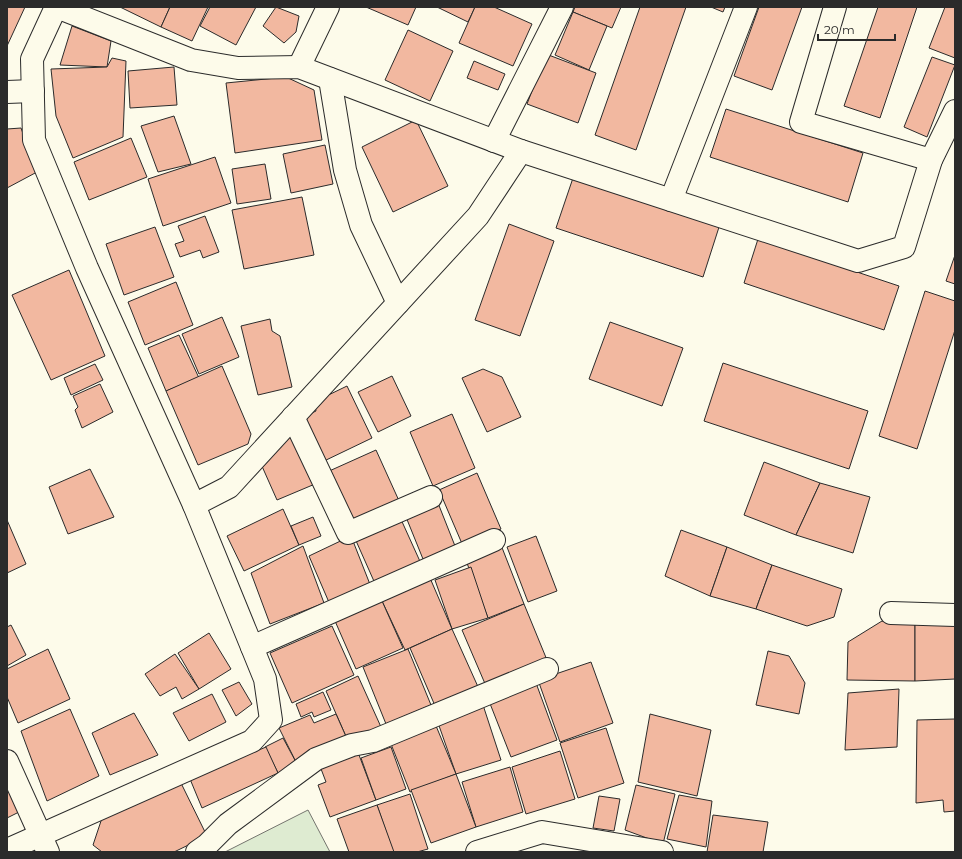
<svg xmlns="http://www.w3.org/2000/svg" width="962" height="859" font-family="Montserrat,sans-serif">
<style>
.green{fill:#deebd1;stroke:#74746e}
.building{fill:#f2b8a0;stroke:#2b2b2b}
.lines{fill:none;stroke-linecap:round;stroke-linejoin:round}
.minor-casing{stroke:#2b2b2b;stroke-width:24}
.tertiary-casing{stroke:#2b2b2b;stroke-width:24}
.secondary-casing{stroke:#2b2b2b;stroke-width:24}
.minor{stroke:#fdfbea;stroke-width:22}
.tertiary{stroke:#fdfbea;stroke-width:22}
.secondary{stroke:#fdfbea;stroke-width:22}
</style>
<rect width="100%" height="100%" fill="#fdfbea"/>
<polygon class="green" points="308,810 330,852 225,852"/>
<g class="building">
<polygon points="7,7 25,7 7,46"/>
<polygon points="120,7 170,7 161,27"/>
<polygon points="170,7 208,7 192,41 161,27"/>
<polygon points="210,7 256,7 236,45 200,26"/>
<polygon points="276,7 299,16 296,32 284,43 263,26"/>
<polygon points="366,7 416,7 408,25"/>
<polygon points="437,7 475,7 468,22"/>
<polygon points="475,7 494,7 532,24 513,66 459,43"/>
<polygon points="575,7 621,7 612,28 573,12"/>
<polygon points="640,7 686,7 636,150 595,135"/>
<polygon points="711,7 725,7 723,12"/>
<polygon points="759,7 802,7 772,90 734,76"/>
<polygon points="878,7 917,7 880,118 844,106"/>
<polygon points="945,7 955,7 955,58 929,48"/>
<polygon points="573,12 607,26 589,70 555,55"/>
<polygon points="72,26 111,41 107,67 60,65"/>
<polygon points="408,30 453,51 430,101 385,80"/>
<polygon points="546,54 596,73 578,123 527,104"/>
<polygon points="932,57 955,65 927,137 904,127"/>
<polygon points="112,58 126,61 123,137 73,158 56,116 51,69 107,67"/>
<polygon points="474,61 505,74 498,90 467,78"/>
<polygon points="174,67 177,105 130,108 128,71"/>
<polygon points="286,77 314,90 322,140 235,153 226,83"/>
<polygon points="726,109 863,153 848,202 710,157"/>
<polygon points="174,116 191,164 158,172 141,126"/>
<polygon points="416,120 448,186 393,212 362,147"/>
<polygon points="21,128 37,172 7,188 7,129"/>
<polygon points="131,138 147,177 89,200 74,162"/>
<polygon points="325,145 333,184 291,193 283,154"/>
<polygon points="215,157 231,203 163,226 148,179"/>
<polygon points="265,164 271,199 237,204 232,169"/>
<polygon points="574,175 720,224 703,277 556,228"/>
<polygon points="302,197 314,255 244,269 232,210"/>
<polygon points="205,216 219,252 203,258 200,250 180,257 175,244 184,241 178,226"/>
<polygon points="509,224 554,241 520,336 475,320"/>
<polygon points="155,227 174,277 124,295 106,244"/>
<polygon points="758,239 899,286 884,330 744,283"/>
<polygon points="955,255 955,284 946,281"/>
<polygon points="69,270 105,356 51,380 12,295"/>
<polygon points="176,282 193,325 145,345 128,302"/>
<polygon points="925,291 955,301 955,330 917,449 879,436"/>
<polygon points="222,317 239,357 199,374 182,334"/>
<polygon points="270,319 272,331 280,336 292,387 258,395 241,326"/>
<polygon points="610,322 683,348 662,406 589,379"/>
<polygon points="179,335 199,378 166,391 148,348"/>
<polygon points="723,363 868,411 849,469 704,421"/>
<polygon points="95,364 103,380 71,395 64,378"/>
<polygon points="222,366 251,434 248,444 198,465 166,391"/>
<polygon points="483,369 502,377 521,417 487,432 462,378"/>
<polygon points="392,376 411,416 378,432 358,392"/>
<polygon points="100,384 113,412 82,428 75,410 78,407 73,396"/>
<polygon points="347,386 372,438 322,462 301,418 316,411 314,402"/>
<polygon points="452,414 475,468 433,486 410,432"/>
<polygon points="293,431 315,484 277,500 261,464"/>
<polygon points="376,450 400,503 351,525 327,472"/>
<polygon points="764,462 820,483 796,535 744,515"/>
<polygon points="90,469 114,517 68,534 49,487"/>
<polygon points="477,473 501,529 463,546 439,490"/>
<polygon points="820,483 870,497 853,553 796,535"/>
<polygon points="438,503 457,551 425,564 406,517"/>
<polygon points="283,509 299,545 244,571 227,536"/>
<polygon points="399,515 423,568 377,588 353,534"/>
<polygon points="313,517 321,536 299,545 291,526"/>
<polygon points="7,520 26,564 7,573"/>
<polygon points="681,530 727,547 710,596 665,576"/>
<polygon points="351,536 373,592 331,607 309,556"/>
<polygon points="536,536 557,591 528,602 507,547"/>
<polygon points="501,545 524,604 488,618 465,558"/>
<polygon points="303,546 324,603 270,624 251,573"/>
<polygon points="727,547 772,565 756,609 710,596"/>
<polygon points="772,565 842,589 834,617 807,626 756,609"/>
<polygon points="471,567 488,618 452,629 435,580"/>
<polygon points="430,578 452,629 405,650 382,601"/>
<polygon points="382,601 403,648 356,669 335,621"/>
<polygon points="524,604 547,660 486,686 462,630"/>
<polygon points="882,621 915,624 915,681 847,680 848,642"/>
<polygon points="915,624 955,625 955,679 915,681"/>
<polygon points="11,625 26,655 7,666 7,627"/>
<polygon points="332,626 354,675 292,703 270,653"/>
<polygon points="452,629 479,689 436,708 410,648"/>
<polygon points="209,633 231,669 199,689 178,653"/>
<polygon points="48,649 70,699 18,723 7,697 7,669"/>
<polygon points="408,649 431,705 386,724 363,667"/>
<polygon points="768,651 789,656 805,683 799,714 756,705"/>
<polygon points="175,654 199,689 182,699 176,687 160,696 145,674"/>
<polygon points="591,662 613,723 560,742 538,680"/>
<polygon points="358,676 381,727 348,741 326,691"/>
<polygon points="239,682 252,704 236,716 222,690"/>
<polygon points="536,683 557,740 511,757 489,701"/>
<polygon points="899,689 897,747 845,750 848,693"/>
<polygon points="323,692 331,710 314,717 312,712 301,717 296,704"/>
<polygon points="212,694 226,722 189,741 173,713"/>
<polygon points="483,705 501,760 456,774 437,720"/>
<polygon points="70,709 99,776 47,801 21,731"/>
<polygon points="134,713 158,755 110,775 92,733"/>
<polygon points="336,714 348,741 297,764 279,728 310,715 314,723"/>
<polygon points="650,714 711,730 697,796 638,782"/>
<polygon points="955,719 955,811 944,812 943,800 916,803 917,720"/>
<polygon points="434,721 456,774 410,792 389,739"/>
<polygon points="606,728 624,783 578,798 560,743"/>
<polygon points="283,738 297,764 278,773 265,747"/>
<polygon points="266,747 278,773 202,808 190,779"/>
<polygon points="356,747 376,800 330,817 318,785 326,782 318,761"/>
<polygon points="391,747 406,789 376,800 361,758"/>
<polygon points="560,751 575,799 526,814 512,767"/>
<polygon points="510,767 523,812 476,827 462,782"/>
<polygon points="456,774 476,827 431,843 411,790"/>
<polygon points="179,779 207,836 174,852 102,852 93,845 103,815"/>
<polygon points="636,785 675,794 663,844 625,830"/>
<polygon points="7,787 19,812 7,818"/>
<polygon points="410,794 428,849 417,852 393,852 377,805"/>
<polygon points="679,795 712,801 706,847 667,839"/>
<polygon points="599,796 620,799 614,831 593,828"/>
<polygon points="377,805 394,852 349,852 337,819"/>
<polygon points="713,815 768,822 763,852 707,852"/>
</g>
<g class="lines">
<g class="minor-casing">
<g id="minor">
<polyline points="57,7 191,60 238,68 299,67 521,151 858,261 904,247 931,160 955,111"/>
<polyline points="835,7 801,122 931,160"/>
<polyline points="299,67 328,7"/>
<polyline points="330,79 345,170 361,225 398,303"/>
<polyline points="7,92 33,91"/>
<polyline points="494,141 562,7"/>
<polyline points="671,200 746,7"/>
<polyline points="293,417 348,533 431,497"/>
<polyline points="194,505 229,487 478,216 521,151"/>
<polyline points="891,613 955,615"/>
<polyline points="252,647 494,540"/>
<polyline points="7,850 252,741 271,720 265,679 252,647 194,505 87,268 34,140 32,59 56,7"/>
<polyline points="197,852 207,845 228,824 316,759 352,745 373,741 547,669"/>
</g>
</g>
<g class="tertiary-casing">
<polyline id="tertiary" points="477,852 542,832 662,852"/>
</g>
<g class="secondary-casing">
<polyline id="secondary" points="7,761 48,852"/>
</g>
<use href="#minor" class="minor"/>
<use href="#tertiary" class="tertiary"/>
<use href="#secondary" class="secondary"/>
</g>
<rect width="962" height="859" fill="none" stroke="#2b2b2b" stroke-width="16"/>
<path d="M818 34v6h77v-6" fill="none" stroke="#2b2b2b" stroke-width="2"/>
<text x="824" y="34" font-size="12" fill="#2b2b2b" stroke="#fdfbea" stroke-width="3" paint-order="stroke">20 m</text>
</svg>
